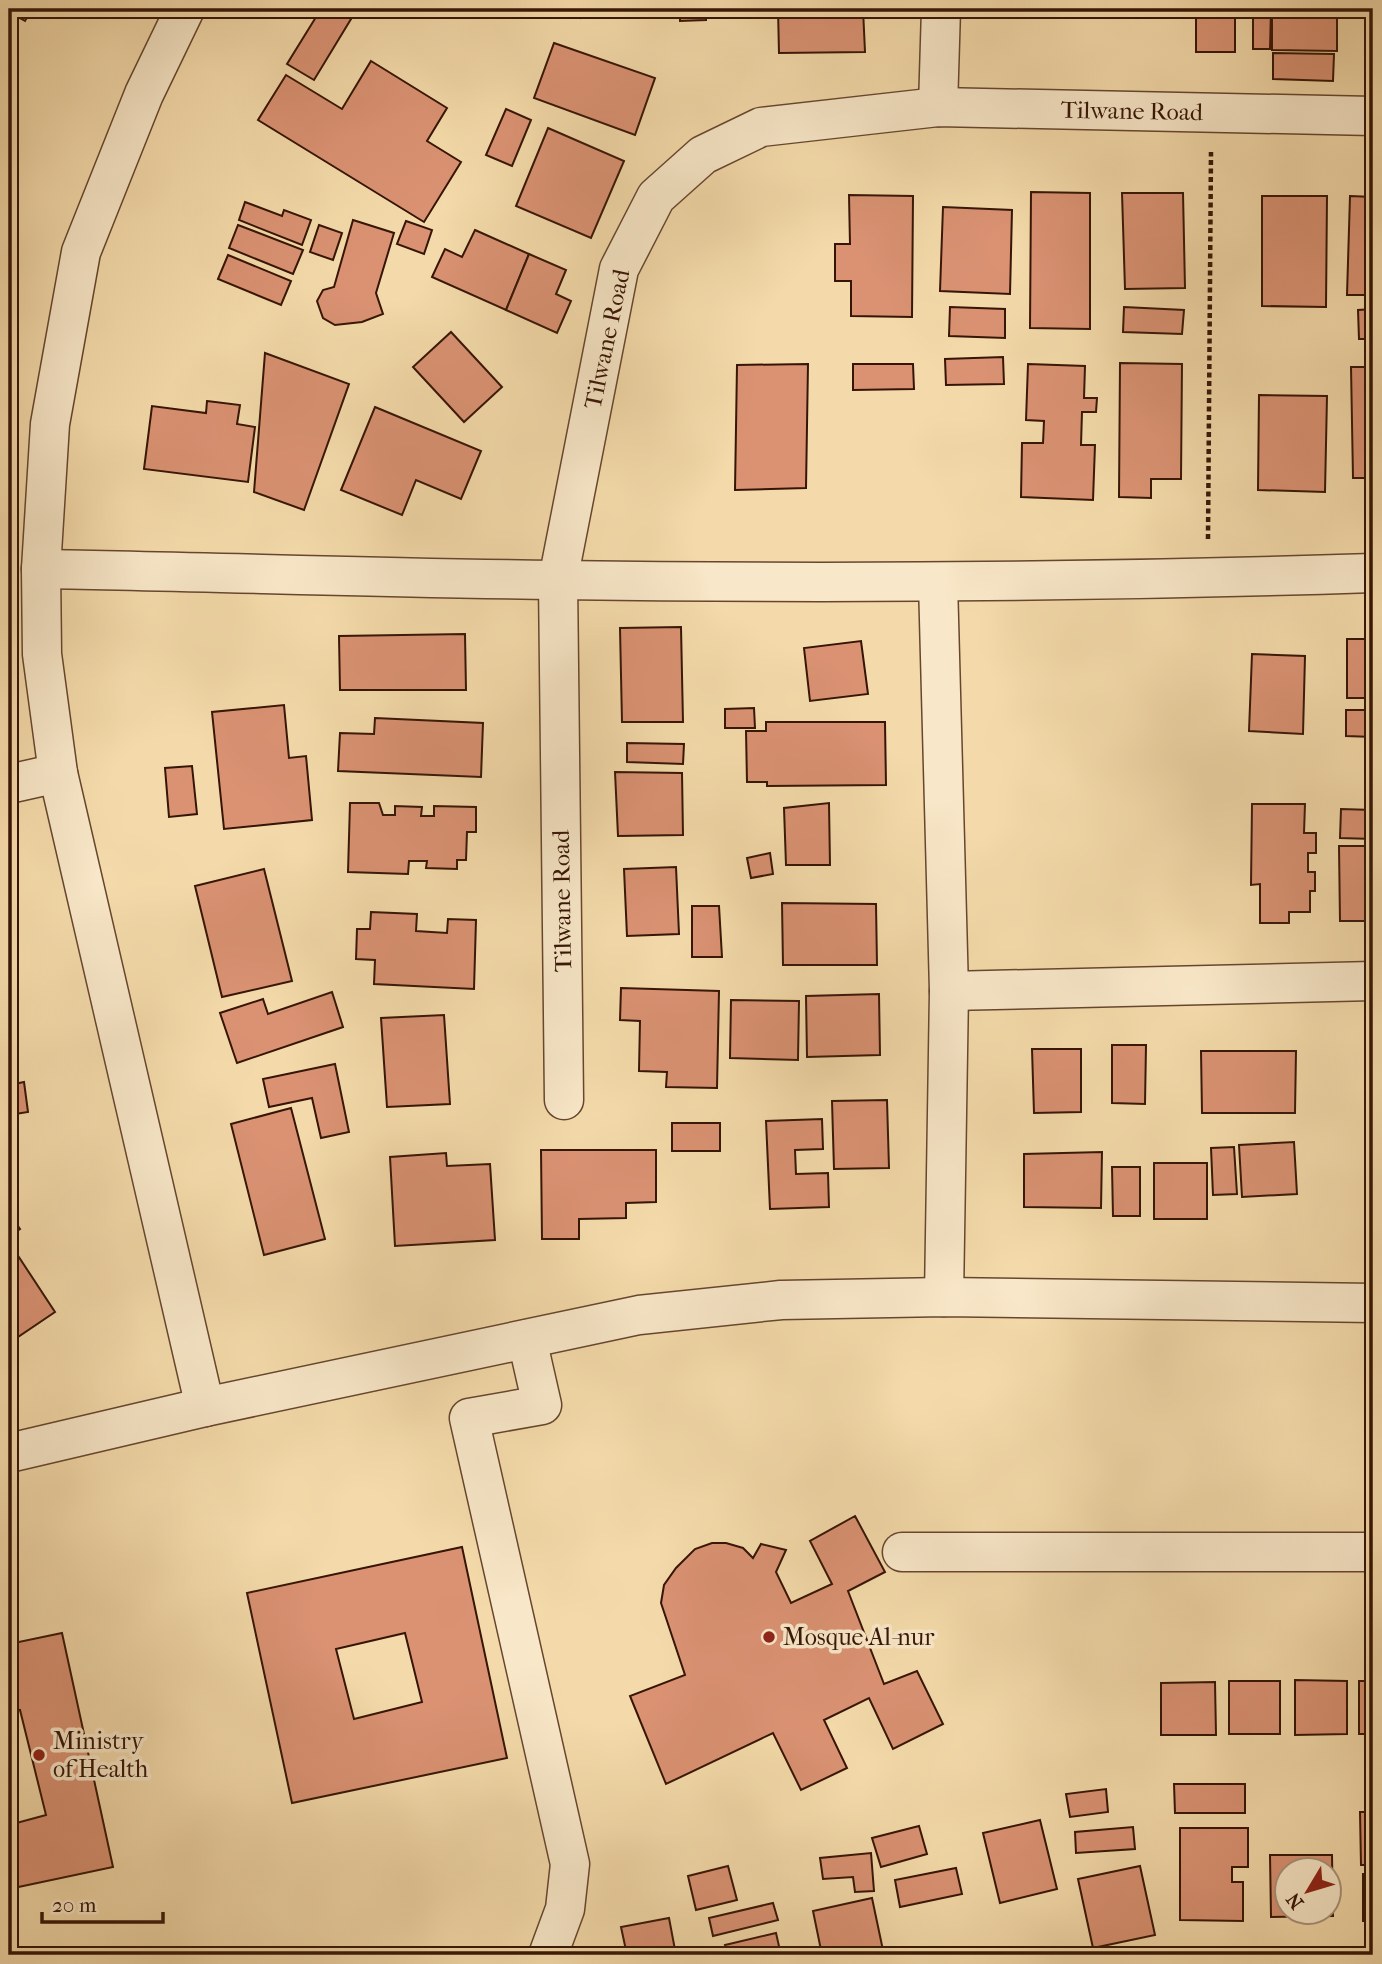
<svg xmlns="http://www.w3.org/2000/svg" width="1382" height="1964" font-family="'IM FELL French Canon',serif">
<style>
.building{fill:#da9273;stroke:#361506;stroke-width:2;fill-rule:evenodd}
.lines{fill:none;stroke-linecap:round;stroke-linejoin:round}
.minor-casing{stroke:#66462f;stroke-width:41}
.path{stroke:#361506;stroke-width:4.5;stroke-dasharray:5 3.5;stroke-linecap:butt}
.minor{stroke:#f8e7c8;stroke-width:38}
.poi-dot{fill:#8f2418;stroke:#f8e7c8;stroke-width:2.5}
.labels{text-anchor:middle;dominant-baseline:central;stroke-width:7;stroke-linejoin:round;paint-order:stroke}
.street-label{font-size:24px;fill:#361506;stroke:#f8e7c8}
.poi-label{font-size:24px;fill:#361506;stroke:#f8e7c8;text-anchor:start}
</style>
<rect width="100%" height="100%" fill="#f4daaa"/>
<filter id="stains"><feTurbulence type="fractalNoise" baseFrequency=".00286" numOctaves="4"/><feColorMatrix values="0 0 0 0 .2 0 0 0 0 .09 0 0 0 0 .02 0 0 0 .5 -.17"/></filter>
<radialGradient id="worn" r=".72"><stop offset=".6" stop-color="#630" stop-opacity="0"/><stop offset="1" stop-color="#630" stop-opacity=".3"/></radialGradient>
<g class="building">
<polygon points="9,9 32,9 25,21 9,12"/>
<polygon points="321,9 335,9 351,19 314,80 287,64"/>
<polygon points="401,9 417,9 411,17"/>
<polygon points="541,9 582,9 580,18"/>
<polygon points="680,9 706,9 706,20 680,21"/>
<polygon points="778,9 863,9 865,52 779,53"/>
<rect x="1196" y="9" width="39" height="43"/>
<polygon points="1253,9 1271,9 1270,49 1253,49"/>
<polygon points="1272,9 1337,9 1337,51 1272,50"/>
<polygon points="554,43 655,78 635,135 534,98"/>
<polygon points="1273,53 1334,54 1333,81 1273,79"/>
<polygon points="371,61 447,108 427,141 461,162 424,222 258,120 286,75 342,109"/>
<polygon points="506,109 531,120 512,166 486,155"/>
<polygon points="548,128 624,161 591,238 516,206"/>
<polygon points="1031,192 1090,193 1090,329 1030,328"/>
<polygon points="1122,193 1183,193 1185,288 1125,289"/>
<polygon points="849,195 913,196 912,317 851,316 851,281 835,281 835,244 850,244"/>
<polygon points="1262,196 1327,196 1326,307 1262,306"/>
<polygon points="1350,196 1373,197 1373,295 1347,295"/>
<polygon points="245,202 282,216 284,210 311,220 302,245 239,220"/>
<polygon points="943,207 1012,210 1010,294 940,291"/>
<polygon points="353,220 394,233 376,293 383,314 362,322 335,325 323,318 317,301 323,290 334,287"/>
<polygon points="406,221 432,230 424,254 397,244"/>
<polygon points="238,225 303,250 293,274 229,248"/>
<polygon points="319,225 342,233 333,260 310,252"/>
<polygon points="475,230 529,254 506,310 432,277 445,249 462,257"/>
<polygon points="529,254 566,270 556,294 571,301 557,333 506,310"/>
<polygon points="228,255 291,281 281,305 218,279"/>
<polygon points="950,307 1005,309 1005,338 949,336"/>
<polygon points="1124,307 1184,310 1182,334 1123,332"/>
<polygon points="1373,309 1373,339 1359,339 1358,310"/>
<polygon points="451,332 502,387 464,422 413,367"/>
<polygon points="265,353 349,384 304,510 254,492"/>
<polygon points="1003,357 1004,384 946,385 945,359"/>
<polygon points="1120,363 1182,364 1181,479 1151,479 1151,498 1119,497"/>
<polygon points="808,364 806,488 735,490 737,365"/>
<polygon points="853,364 913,364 914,389 853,390"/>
<polygon points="1028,364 1085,366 1084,398 1097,398 1096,412 1082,412 1081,445 1095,445 1093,500 1021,497 1022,443 1043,443 1044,421 1026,420"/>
<polygon points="1351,367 1373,367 1373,478 1353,478"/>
<polygon points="1259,395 1327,396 1325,492 1258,490"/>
<polygon points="207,401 240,405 237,424 255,427 248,482 144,469 152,406 206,413"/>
<polygon points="375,407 481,451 461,499 416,480 402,515 341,490"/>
<polygon points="681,627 683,722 622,722 620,628"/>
<polygon points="465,634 466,690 340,690 339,636"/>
<rect x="1347" y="639" width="26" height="59"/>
<polygon points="861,641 868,694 810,701 804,648"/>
<polygon points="1252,654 1305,656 1303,734 1249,731"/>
<polygon points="284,705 289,758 306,756 312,820 224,829 212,712"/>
<polygon points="754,708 755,728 725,728 725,709"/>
<polygon points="1346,710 1373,710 1373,737 1346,736"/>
<polygon points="375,718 483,723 481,777 338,771 340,733 374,734"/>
<polygon points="766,722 885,722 886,785 767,786 767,782 747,782 746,731 766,731"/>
<polygon points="627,743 684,744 683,764 627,762"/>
<polygon points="192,766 197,814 169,817 165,768"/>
<polygon points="615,772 682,773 683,835 618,836"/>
<polygon points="350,803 379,803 383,815 395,815 395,806 422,807 421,816 434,816 434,806 476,807 476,832 467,832 466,860 457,860 457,869 426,868 427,861 409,861 408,874 348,872"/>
<polygon points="829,803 830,865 786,865 784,808"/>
<polygon points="1252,804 1305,804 1304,833 1316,833 1316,853 1308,853 1308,872 1315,872 1315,891 1310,891 1310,912 1289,912 1289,923 1260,923 1260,884 1251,885"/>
<polygon points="1341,809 1373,810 1373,839 1340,838"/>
<polygon points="1339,846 1373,846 1373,921 1340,921"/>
<polygon points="770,853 773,874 751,878 747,858"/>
<polygon points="676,867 679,934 627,936 624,869"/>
<polygon points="264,869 292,981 222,997 195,886"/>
<polygon points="782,903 876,904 877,965 783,965"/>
<polygon points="692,906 719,906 722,957 692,957"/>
<polygon points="371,912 417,914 416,931 447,933 448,919 476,920 474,989 374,984 375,960 356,959 357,929 370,929"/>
<polygon points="621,988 719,991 717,1088 666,1087 667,1072 639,1071 640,1021 620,1020"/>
<polygon points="332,992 343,1027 237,1063 220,1013 263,999 268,1014"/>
<polygon points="879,994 880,1055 807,1057 806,996"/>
<polygon points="731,1000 799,1001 798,1060 730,1058"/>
<polygon points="9,1005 15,1033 9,1035"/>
<polygon points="444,1015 450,1104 387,1107 381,1018"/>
<polygon points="1112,1045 1146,1045 1145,1104 1112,1103"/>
<polygon points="1032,1049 1081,1049 1081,1112 1034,1113"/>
<polygon points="1201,1051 1296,1051 1295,1113 1202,1113"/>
<polygon points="335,1064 349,1132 321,1138 312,1098 269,1107 263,1079"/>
<polygon points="24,1082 28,1112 9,1115 9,1085"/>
<polygon points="887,1100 889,1168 834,1169 832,1101"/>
<polygon points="291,1108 325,1239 264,1255 231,1124"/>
<polygon points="822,1119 823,1149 795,1150 796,1174 828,1173 829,1207 770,1209 766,1121"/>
<rect x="672" y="1123" width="48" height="28"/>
<polygon points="1294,1142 1297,1194 1242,1197 1239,1145"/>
<polygon points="1234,1147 1237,1194 1213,1195 1211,1148"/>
<polygon points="541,1150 656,1150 656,1202 626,1203 626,1218 579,1219 579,1239 542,1239"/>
<polygon points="1102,1152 1101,1208 1024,1207 1024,1154"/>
<polygon points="446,1153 447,1166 490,1164 495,1240 395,1246 390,1157"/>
<rect x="1154" y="1163" width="53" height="56"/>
<polygon points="1112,1167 1140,1167 1140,1216 1113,1216"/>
<polygon points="9,1213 20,1229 9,1237"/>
<polygon points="9,1242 55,1312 9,1343"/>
<polygon points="855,1516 885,1572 848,1591 884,1684 917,1671 943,1724 893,1749 869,1698 824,1720 847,1768 801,1790 773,1733 666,1784 630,1696 685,1675 661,1603 664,1585 676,1568 695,1549 712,1543 726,1543 743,1548 753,1558 761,1544 786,1550 776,1572 791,1603 832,1584 810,1541"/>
<path d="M462,1547L507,1758L292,1803L247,1593ZM405,1633L422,1702L354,1719L336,1649Z"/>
<polygon points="62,1633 113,1867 9,1889 9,1825 46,1815 20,1710 9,1712 9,1644"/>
<polygon points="1295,1680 1347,1681 1347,1734 1295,1735"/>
<rect x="1229" y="1681" width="51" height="53"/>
<rect x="1359" y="1681" width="14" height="53"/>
<polygon points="1215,1682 1216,1735 1161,1735 1161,1683"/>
<polygon points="1174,1784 1245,1784 1245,1813 1175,1813"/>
<polygon points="1106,1789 1108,1812 1070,1817 1066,1794"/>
<polygon points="1360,1812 1373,1812 1373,1865 1361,1865"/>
<polygon points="1040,1820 1057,1889 1000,1903 983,1833"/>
<polygon points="919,1826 927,1854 881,1867 872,1838"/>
<polygon points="1133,1827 1135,1849 1076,1853 1075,1832"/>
<polygon points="1180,1828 1248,1828 1248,1867 1232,1867 1232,1882 1243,1882 1243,1921 1180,1920"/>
<polygon points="871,1853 874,1891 855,1892 853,1877 823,1879 820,1858"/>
<path d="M1270,1855H1332L1333,1916L1271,1917ZM1288,1870H1330V1912H1288Z"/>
<polygon points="728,1866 737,1900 696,1910 688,1876"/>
<polygon points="1140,1866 1155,1935 1093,1948 1078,1879"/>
<polygon points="956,1868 962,1894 900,1907 895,1880"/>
<rect x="1363" y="1874" width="10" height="47"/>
<polygon points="872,1898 884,1955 822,1955 813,1911"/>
<polygon points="773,1903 778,1920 713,1936 709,1918"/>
<polygon points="669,1918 676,1955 627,1955 621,1927"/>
<polygon points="776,1933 781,1955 728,1955 725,1945"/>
<polygon points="1107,1949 1108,1955 1079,1955"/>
</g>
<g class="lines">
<g class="minor-casing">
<g id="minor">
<polyline points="185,9 144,94 81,252 50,424 41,569 42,654 58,773 205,1407"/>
<polyline points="938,107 941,9"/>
<path d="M41,569C213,572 385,578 557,580C829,584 1101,582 1373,573"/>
<polyline points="938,582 949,991 944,1297"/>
<polyline points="9,784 58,773"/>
<polyline points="949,991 1373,981"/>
<polyline points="564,1100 558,580 619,269 656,197 703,155 761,127 938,107 1373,116"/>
<polyline points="527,1339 542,1405 469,1418 570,1864 565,1909 548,1955"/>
<polyline points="9,1453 205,1407 639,1315 781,1300 944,1297 1373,1303"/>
<polyline points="902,1552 1373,1552"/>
</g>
</g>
<polyline class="path" points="1208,539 1211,152"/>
<use href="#minor" class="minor"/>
</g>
<g class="poi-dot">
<circle cx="769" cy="1637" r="7"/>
<circle cx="39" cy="1755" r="7"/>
</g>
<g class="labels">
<g class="street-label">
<text transform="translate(1132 111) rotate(1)">Tilwane Road</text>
<text transform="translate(607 339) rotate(-78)">Tilwane Road</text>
<text transform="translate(562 901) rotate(-91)">Tilwane Road</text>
</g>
<g class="poi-label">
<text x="783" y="1637">Mosque Al-nur</text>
<text x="53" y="1741">Ministry<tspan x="53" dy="28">of Health</tspan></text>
</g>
</g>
<rect width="1382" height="1964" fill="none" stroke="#f4daaa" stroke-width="35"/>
<rect x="10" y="10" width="1361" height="1943" fill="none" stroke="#361506" stroke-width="3.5"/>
<rect x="18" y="18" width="1347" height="1929" fill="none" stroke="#361506" stroke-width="2"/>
<g transform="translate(1308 1891) rotate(232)"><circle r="33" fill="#f8e7c8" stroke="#aa937a" stroke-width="2"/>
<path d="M0-5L12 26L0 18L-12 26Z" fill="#8f2418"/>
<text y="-10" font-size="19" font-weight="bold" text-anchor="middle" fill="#361506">N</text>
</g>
<path d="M42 1912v10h121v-10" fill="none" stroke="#361506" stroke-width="3.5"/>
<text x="52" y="1912" font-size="21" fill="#361506" stroke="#f8e7c8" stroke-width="5" paint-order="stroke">20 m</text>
<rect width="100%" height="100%" filter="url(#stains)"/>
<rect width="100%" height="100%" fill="url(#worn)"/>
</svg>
